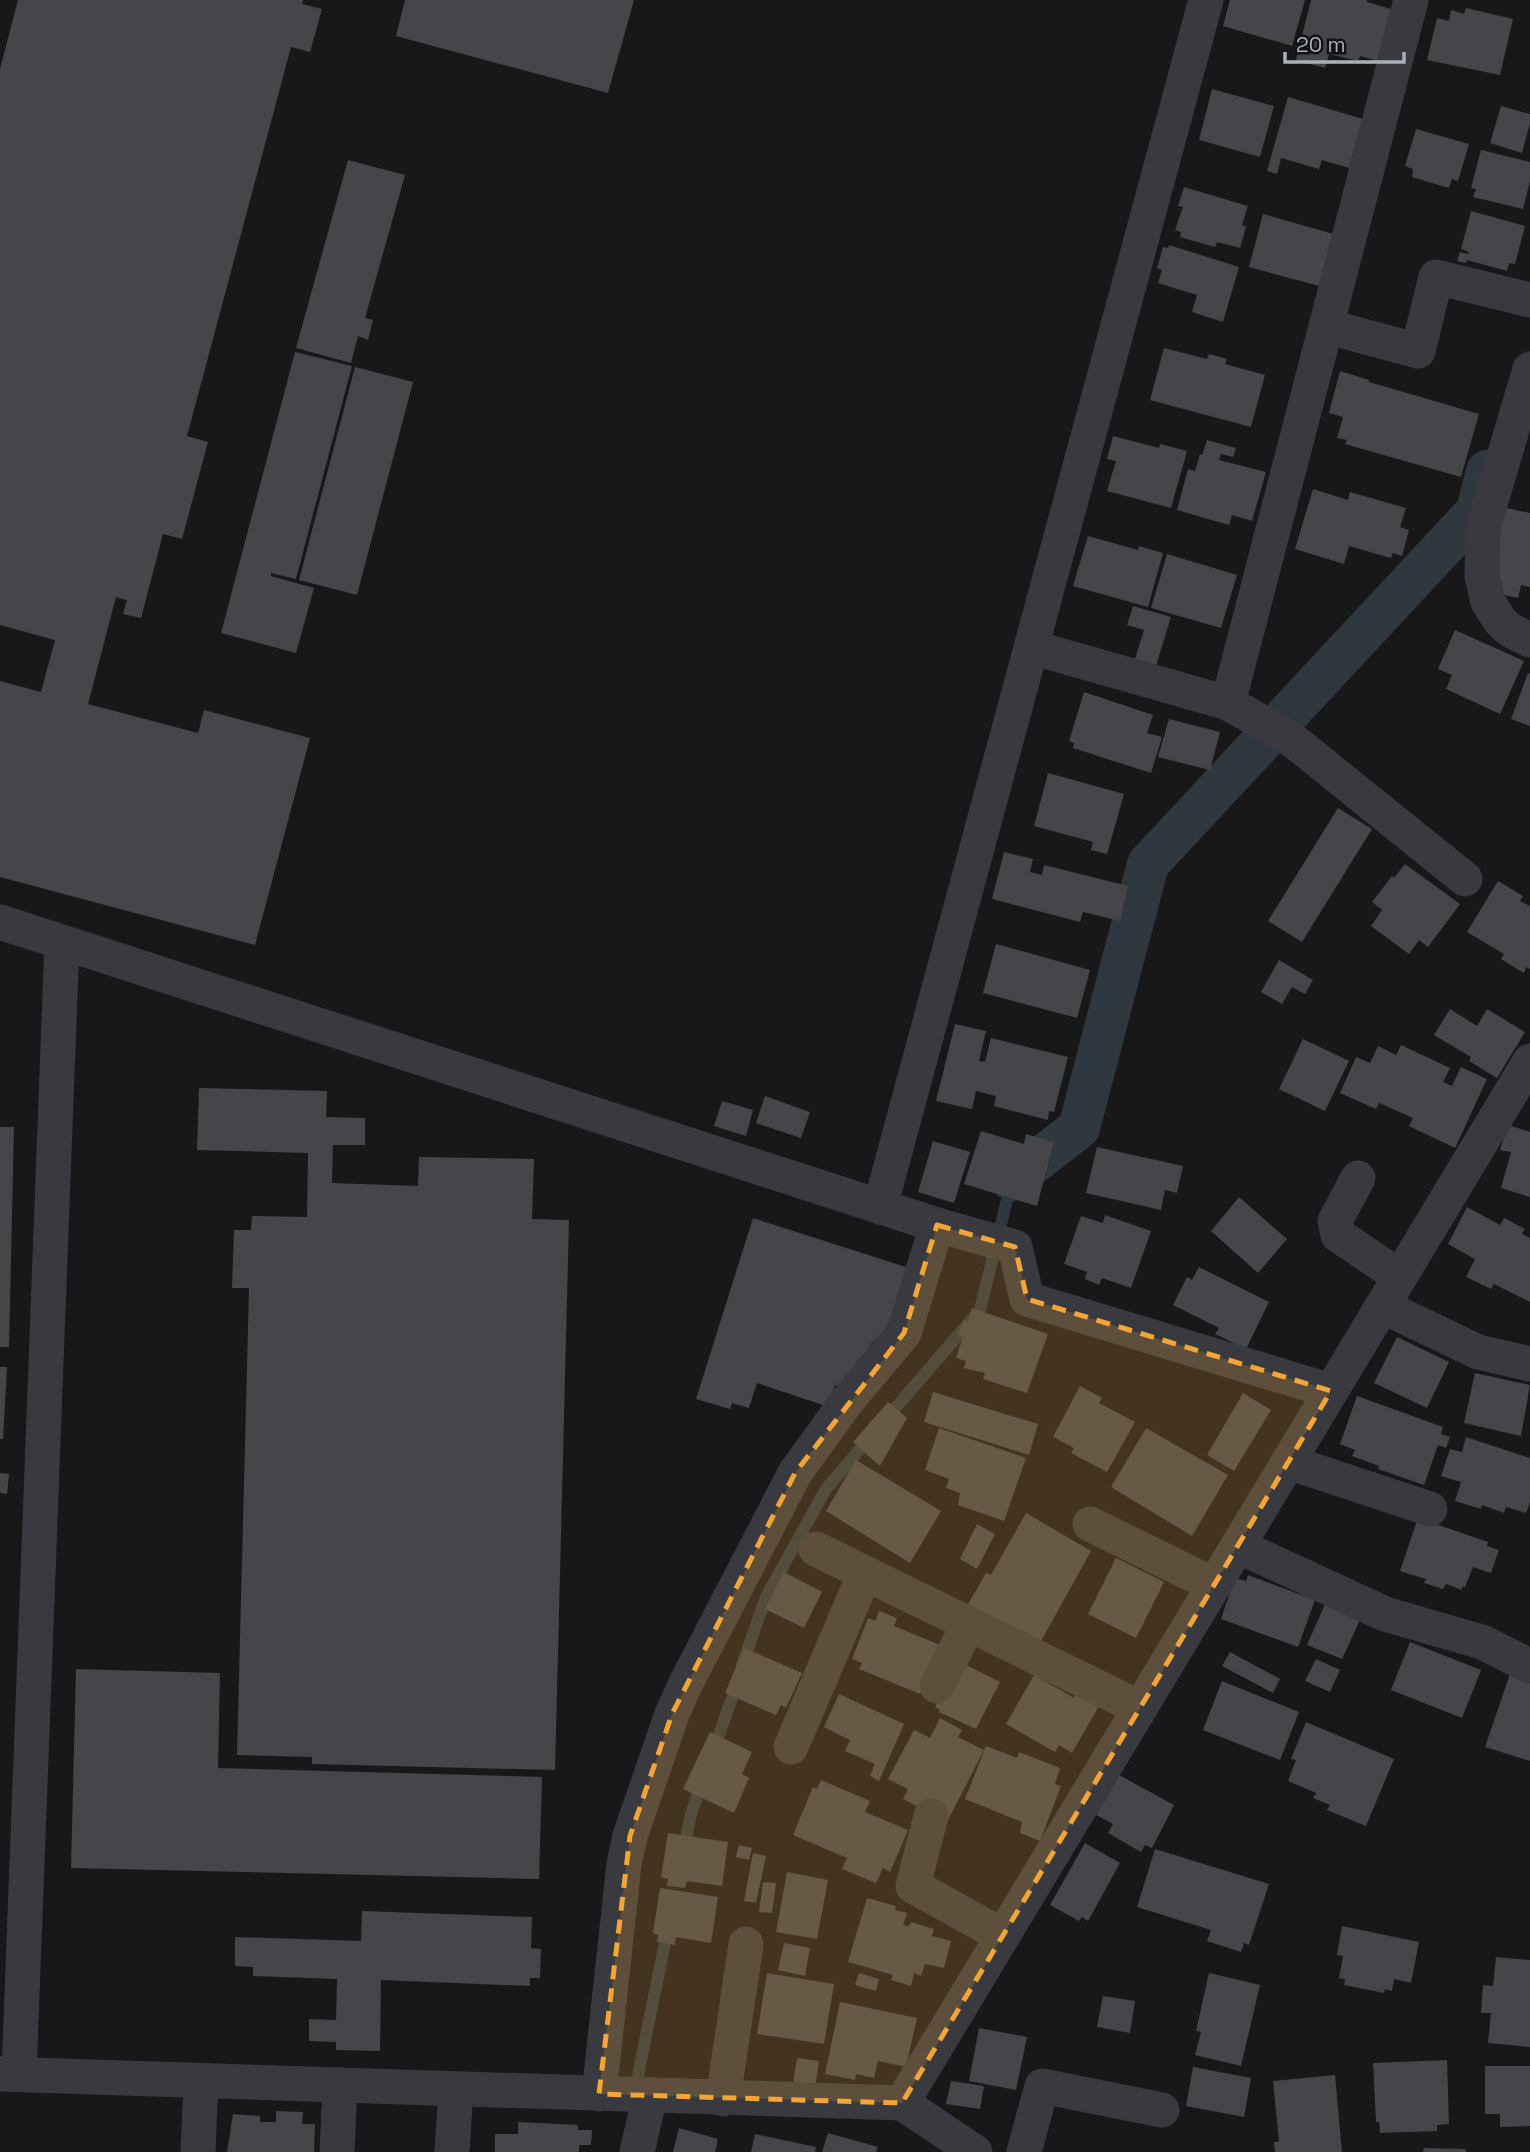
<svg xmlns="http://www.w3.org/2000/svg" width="1530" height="2152" font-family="'Space Grotesk',sans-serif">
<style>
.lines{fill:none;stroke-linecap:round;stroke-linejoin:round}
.stream{stroke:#2e383e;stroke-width:12}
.canal{stroke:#2e383e;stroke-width:42}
.building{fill:#44464a}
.street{stroke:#393a3f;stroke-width:35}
.marked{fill:#f3a537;fill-opacity:0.2;stroke:#f3a537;stroke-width:5;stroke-dasharray:14 9;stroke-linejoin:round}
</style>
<rect width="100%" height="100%" fill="#18181a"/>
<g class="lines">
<g class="stream">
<polyline points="885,1420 980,1310 1011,1183"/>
<polyline points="742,1665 766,1597 826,1489 871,1436"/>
<polyline points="713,1752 737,1683"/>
<polyline points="683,1852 691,1814 702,1782"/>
<polyline points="637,2093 639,2070 668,1928"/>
</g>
<polyline class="canal" points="1012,1180 1079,1128 1148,864 1477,511 1487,471"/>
</g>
<g class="building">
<polygon points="18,0 303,0 302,4 322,9 310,52 291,47 187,436 208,442 182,539 163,534 141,618 123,614 127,600 116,597 88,704 198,733 204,710 310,738 255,945 0,877 0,681 41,692 55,640 0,625 0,69"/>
<polygon points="405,0 634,0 608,93 396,36"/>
<polygon points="1230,0 1305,0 1292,46 1223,26"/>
<polygon points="1311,0 1367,0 1367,2 1391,9 1377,61 1360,56 1358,61 1329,54 1325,68 1296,60"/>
<polygon points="1466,8 1513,19 1500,75 1427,60 1437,18 1449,21 1451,10 1464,14"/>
<polygon points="1212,89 1274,106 1260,157 1199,140"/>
<polygon points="1288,97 1363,119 1349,168 1322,160 1319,169 1281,158 1277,174 1267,171"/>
<polygon points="1501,106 1530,114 1530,123 1522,153 1490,143"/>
<polygon points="1416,129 1469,144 1458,181 1452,179 1449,188 1412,177 1413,169 1405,166"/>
<polygon points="1481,150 1530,162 1530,181 1523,209 1473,197 1476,189 1471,188"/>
<polygon points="348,160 405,175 365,318 373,320 368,340 358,336 351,363 296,348"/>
<polygon points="1184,187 1248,206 1242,225 1246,227 1240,248 1217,242 1215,247 1180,237 1181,232 1175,230 1183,207 1178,206"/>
<polygon points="1471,211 1525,226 1515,264 1509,263 1507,271 1467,260 1466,263 1457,261 1460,252 1468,254 1469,252 1461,249"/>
<polygon points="1263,214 1337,235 1323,287 1249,267"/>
<polygon points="1169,245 1239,267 1223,322 1192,312 1197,295 1158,283 1162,270 1157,268 1163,247 1168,248"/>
<polygon points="1164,348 1207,359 1209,354 1227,359 1225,364 1265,375 1251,427 1150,400"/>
<polygon points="295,352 352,366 296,579 271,573 271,576 314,588 296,653 221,633"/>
<polygon points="355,367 413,382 357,595 299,580"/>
<polygon points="1340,371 1369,380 1369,382 1479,414 1461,477 1345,444 1347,440 1337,438 1343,417 1329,413"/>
<polygon points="1113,436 1159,448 1160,444 1187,451 1171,508 1107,491 1116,461 1107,459"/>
<polygon points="1207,440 1236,448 1233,457 1221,454 1219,460 1266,472 1252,521 1232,515 1229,525 1177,510 1188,469 1195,471 1200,454 1202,455"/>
<polygon points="1313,489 1348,500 1350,492 1406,508 1400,527 1409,530 1402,556 1393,553 1391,558 1349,546 1344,564 1295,549"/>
<polygon points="1502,507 1530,513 1530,587 1521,585 1518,598 1491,592"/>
<polygon points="1088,536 1138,550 1139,546 1163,553 1148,607 1073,586"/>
<polygon points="1167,554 1237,575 1221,628 1151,608"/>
<polygon points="1133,606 1171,617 1155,669 1135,659 1144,630 1127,625"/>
<polygon points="1455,630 1524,661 1500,714 1446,689 1452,675 1438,669"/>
<polygon points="1528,673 1530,674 1530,726 1511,719"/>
<polygon points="1084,692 1153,715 1147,733 1162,737 1151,773 1073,748 1074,743 1069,741"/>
<polygon points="1169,719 1220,732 1210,770 1158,757"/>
<polygon points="1048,773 1124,794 1107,854 1091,850 1093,842 1034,826"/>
<polygon points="1338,808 1372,829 1302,942 1268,921"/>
<polygon points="1004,852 1033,859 1030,872 1042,875 1044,865 1128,886 1120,921 1083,912 1080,922 992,899"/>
<polygon points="1405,864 1460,904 1428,947 1419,940 1409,954 1371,926 1382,910 1372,902 1392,876 1394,878"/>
<polygon points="1498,881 1523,896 1520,901 1530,906 1530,969 1526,967 1524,973 1501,959 1504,954 1467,932"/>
<polygon points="996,944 1090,970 1077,1018 983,993"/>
<polygon points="1279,960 1313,980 1305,994 1292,987 1282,1004 1261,992"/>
<polygon points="1450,1009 1477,1026 1487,1009 1525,1032 1497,1078 1469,1061 1471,1057 1434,1035"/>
<polygon points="955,1024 986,1031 979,1061 985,1062 991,1038 1068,1057 1054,1112 1049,1111 1048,1120 994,1106 996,1096 976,1091 972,1109 936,1101"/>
<polygon points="1303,1039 1349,1061 1325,1111 1279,1089"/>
<polygon points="1401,1045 1450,1068 1443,1082 1452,1086 1461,1067 1487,1079 1455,1148 1409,1126 1413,1118 1379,1103 1376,1109 1340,1093 1356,1057 1370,1063 1378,1046 1396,1055"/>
<polygon points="199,1088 327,1091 326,1117 365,1118 365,1145 333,1145 332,1183 418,1186 419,1157 534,1159 532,1219 569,1220 555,1770 312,1764 312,1757 237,1755 249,1288 232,1288 234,1230 251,1230 252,1216 307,1217 308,1153 197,1150"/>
<polygon points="765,1096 810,1112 801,1138 756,1123"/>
<polygon points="722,1101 753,1110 746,1136 714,1126"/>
<polygon points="1508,1125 1530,1132 1530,1197 1501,1188 1511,1152 1500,1150"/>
<polygon points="0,1127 14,1127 9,1347 0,1347"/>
<polygon points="981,1131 1024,1144 1026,1134 1054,1142 1037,1206 964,1184"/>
<polygon points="933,1141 970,1152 954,1203 918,1192"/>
<polygon points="1097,1147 1183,1166 1177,1193 1165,1190 1161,1210 1086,1193"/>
<polygon points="1239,1197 1287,1239 1258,1273 1211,1231"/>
<polygon points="1467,1207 1500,1225 1504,1218 1525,1229 1522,1234 1530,1238 1530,1302 1494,1284 1491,1289 1466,1277 1475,1259 1448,1244"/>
<polygon points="1105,1215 1151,1231 1131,1288 1102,1278 1099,1285 1085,1279 1087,1272 1064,1264 1081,1216 1103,1223"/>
<polygon points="753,1218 912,1269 894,1326 888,1324 882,1346 872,1342 867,1359 846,1389 835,1385 829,1407 757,1383 749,1408 732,1403 730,1409 696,1399"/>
<polygon points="1199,1267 1269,1302 1246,1349 1215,1334 1219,1328 1173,1305 1187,1277 1192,1280"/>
<polygon points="972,1308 1048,1334 1027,1393 983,1379 985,1373 964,1368 966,1361 956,1358 963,1337 958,1335 964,1320 968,1321"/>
<polygon points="1397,1337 1449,1362 1427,1408 1374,1383"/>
<polygon points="0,1367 7,1367 3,1439 0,1439"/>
<polygon points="1475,1373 1530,1385 1521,1436 1464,1423"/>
<polygon points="1080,1386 1102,1398 1099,1403 1135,1422 1107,1472 1071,1453 1074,1448 1053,1437"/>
<polygon points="933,1392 1038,1424 1029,1455 924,1422"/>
<polygon points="1243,1393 1271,1410 1234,1471 1207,1455"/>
<polygon points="1357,1396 1443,1427 1441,1434 1450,1437 1446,1448 1438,1445 1424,1485 1378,1469 1379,1466 1352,1456 1355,1450 1340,1444"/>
<polygon points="888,1402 907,1418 880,1466 853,1442"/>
<polygon points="939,1428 1026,1458 1004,1521 958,1505 960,1493 946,1488 949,1479 925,1470"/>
<polygon points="1146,1428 1228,1475 1192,1536 1111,1487"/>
<polygon points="1466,1437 1530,1458 1530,1503 1526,1513 1506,1507 1504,1513 1482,1505 1481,1509 1455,1501 1461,1482 1441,1476 1450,1449 1462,1452"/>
<polygon points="856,1460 941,1511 910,1563 826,1511"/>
<polygon points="0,1473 9,1474 7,1494 0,1493"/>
<polygon points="1026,1513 1091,1551 1041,1641 1025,1632 1024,1635 968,1604 986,1573 991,1575"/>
<polygon points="1418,1518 1488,1542 1487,1546 1499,1550 1491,1573 1473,1567 1465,1587 1462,1586 1462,1590 1446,1584 1443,1589 1424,1583 1426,1579 1400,1571"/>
<polygon points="977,1524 995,1534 977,1569 960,1559"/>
<polygon points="1116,1558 1164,1582 1136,1638 1088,1614"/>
<polygon points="784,1572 822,1592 804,1628 765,1609"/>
<polygon points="1248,1575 1315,1600 1298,1647 1221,1619 1235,1578 1246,1581"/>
<polygon points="1325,1604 1360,1620 1342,1659 1307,1645"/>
<polygon points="879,1611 897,1618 894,1626 940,1645 920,1694 859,1669 862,1663 852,1659 868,1618 875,1621"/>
<polygon points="1410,1642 1481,1670 1462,1718 1391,1690"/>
<polygon points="744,1648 802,1673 786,1708 781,1705 776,1715 725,1693"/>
<polygon points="1230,1652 1280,1679 1273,1693 1222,1666"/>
<polygon points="1316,1659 1340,1670 1330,1692 1305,1681"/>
<polygon points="962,1663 1000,1682 976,1729 939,1712 940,1710 935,1707 941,1692"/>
<polygon points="76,1669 220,1673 218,1768 542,1777 539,1879 71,1868"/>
<polygon points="1510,1674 1530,1680 1530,1761 1485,1747"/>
<polygon points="1034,1675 1074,1698 1076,1694 1099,1706 1072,1753 1059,1745 1055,1752 1006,1724"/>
<polygon points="1222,1681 1299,1712 1280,1760 1203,1730"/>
<polygon points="839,1694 904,1724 879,1781 870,1776 875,1764 845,1751 850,1740 824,1727"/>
<polygon points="940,1718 962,1730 958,1737 984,1750 947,1822 903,1799 908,1789 888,1779 914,1730 930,1738"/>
<polygon points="1306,1722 1394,1759 1366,1826 1327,1810 1330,1805 1313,1798 1316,1793 1288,1781 1296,1760 1291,1759"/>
<polygon points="710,1732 752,1752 742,1774 749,1778 734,1813 683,1789"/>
<polygon points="986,1746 1017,1758 1019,1752 1060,1768 1055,1784 1061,1786 1040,1841 1020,1833 1022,1822 965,1799"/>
<polygon points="1119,1775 1174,1805 1152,1848 1145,1845 1141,1852 1108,1833 1113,1824 1096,1815"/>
<polygon points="821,1780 870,1801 865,1812 908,1830 890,1872 883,1868 876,1883 842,1869 847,1858 793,1835 813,1787 817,1789"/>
<polygon points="668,1833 728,1842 722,1886 687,1881 685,1888 667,1886 668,1879 661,1877"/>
<polygon points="1085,1843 1120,1863 1088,1921 1082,1917 1079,1921 1050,1905"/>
<polygon points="739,1845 752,1848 749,1860 736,1857"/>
<polygon points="1155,1849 1269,1884 1249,1945 1244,1943 1241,1952 1207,1941 1211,1930 1137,1907"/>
<polygon points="753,1853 766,1856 756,1903 744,1901"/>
<polygon points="787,1872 828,1880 817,1939 776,1932"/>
<polygon points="763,1882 776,1883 772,1913 759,1912"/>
<polygon points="660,1888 718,1897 711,1943 676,1937 675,1945 657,1942 658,1935 653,1933"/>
<polygon points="867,1898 896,1906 895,1910 907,1913 903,1925 909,1926 911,1922 934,1929 932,1936 951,1941 944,1968 925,1964 921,1976 914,1973 911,1986 891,1980 893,1975 848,1962"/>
<polygon points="362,1911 532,1917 531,1948 541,1949 540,1978 530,1978 530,1986 381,1980 380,2051 336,2050 336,2042 309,2041 309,2019 336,2020 337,1979 253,1976 253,1967 235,1966 235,1937 361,1941"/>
<polygon points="1342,1926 1419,1942 1411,1983 1394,1979 1392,1991 1385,1989 1384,1993 1344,1985 1345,1979 1339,1978 1343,1956 1337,1955"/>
<polygon points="784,1943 810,1948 805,1976 778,1970"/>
<polygon points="1496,1957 1530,1960 1530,2047 1488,2043 1491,2013 1481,2013 1483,1985 1493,1986"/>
<polygon points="767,1973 834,1984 824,2044 757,2034"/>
<polygon points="859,1973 879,1979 876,1991 855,1985"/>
<polygon points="1209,1973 1260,1985 1241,2066 1195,2055 1201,2032 1196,2031"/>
<polygon points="1103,1996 1135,2001 1130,2033 1097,2027"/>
<polygon points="840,2002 917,2018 906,2067 878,2061 874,2078 856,2074 855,2080 825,2074"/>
<polygon points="979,2028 1027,2037 1016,2090 969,2081"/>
<polygon points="797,2058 819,2061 815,2088 793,2084"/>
<polygon points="1447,2060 1449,2124 1437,2125 1437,2131 1380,2133 1379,2122 1376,2122 1373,2063"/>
<polygon points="1485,2066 1530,2066 1530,2126 1500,2127 1500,2114 1485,2114"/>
<polygon points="1193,2067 1251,2078 1244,2117 1186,2106"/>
<polygon points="1335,2075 1342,2152 1275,2152 1274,2142 1279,2142 1273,2081"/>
<polygon points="951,2081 984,2086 980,2109 946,2104"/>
<polygon points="276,2111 303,2112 302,2124 315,2124 314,2152 227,2152 233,2114 260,2116 260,2122 276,2122"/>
<polygon points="518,2122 578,2125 578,2130 592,2130 591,2145 579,2145 579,2152 495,2152 495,2134 518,2134"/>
<polygon points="679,2128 718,2139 715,2152 673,2152"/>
<polygon points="828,2133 878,2147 876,2152 822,2152"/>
<polygon points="755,2134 816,2147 815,2152 751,2152"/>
<polygon points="1424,2148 1466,2149 1466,2152 1423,2152"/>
</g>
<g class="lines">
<g class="street">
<polyline points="1326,326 1418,351 1436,277 1530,300"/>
<polyline points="1530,369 1483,528 1482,576 1488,602 1501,622 1510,630 1530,640"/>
<polyline points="1031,647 1228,703 1411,0"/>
<polyline points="1228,703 1290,738 1465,879"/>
<polyline points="0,922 937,1225 1015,1247 1027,1299 1331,1391"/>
<polyline points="1358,1178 1335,1221 1338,1235 1400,1277"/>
<polyline points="880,1207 1206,0"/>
<polyline points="1382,1306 1478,1352 1530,1364"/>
<polyline points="1288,1462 1430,1509"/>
<polyline points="1090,1524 1214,1585"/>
<polyline points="1238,1546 1385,1614 1482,1642 1530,1666"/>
<polyline points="816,1549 1140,1708"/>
<polyline points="937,1686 968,1625"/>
<polyline points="791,1747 865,1573"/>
<polyline points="931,1816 913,1886 1003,1936"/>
<polyline points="0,2074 902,2103 975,2152"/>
<polyline points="19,2074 62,942"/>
<polyline points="599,2094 624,1864 630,1836 672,1714 686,1683 795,1473 847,1401 904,1333 937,1225"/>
<polyline points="723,2099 746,1944"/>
<polyline points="902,2103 1530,1061"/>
<polyline points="198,2152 201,2081"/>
<polyline points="337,2152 340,2085"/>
<polyline points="452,2152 456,2089"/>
<polyline points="637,2152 650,2096"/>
<polyline points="1024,2152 1042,2086 1162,2110"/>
</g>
</g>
<path class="marked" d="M937,1225L1015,1247L1027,1299L1331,1391L902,2103L599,2094L630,1836L672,1714L795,1473L904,1333Z"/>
<path d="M1285 52v10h119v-10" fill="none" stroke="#aab0ba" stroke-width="3.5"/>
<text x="1296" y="52" font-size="21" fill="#aab0ba" stroke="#131315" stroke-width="5" paint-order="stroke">20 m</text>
</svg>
